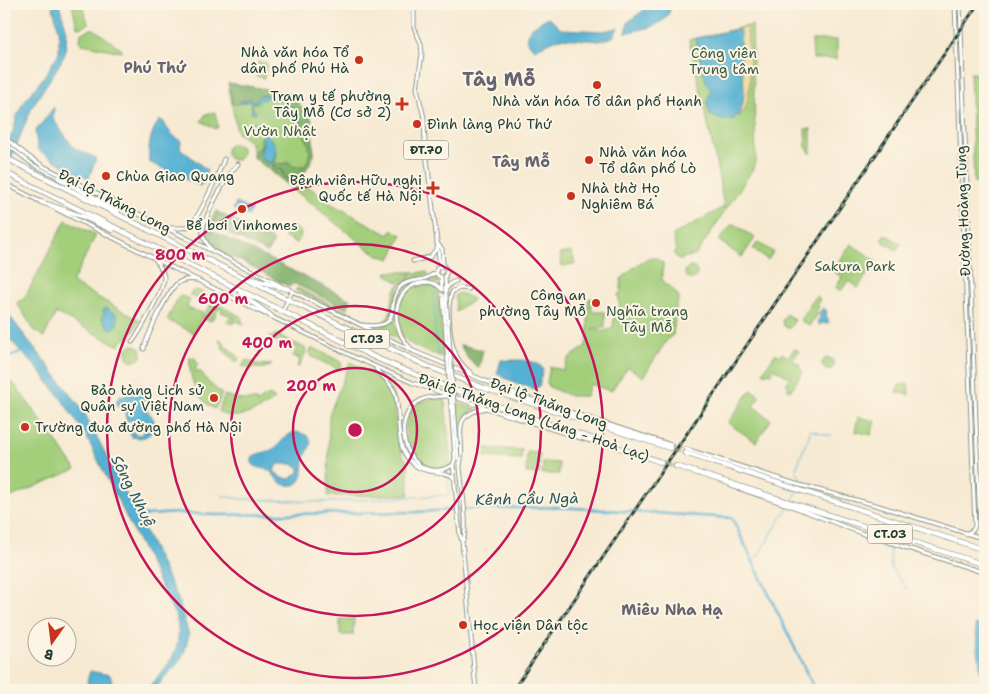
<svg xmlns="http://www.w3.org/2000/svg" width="989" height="694" font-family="'Shantell Sans',sans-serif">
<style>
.green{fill:#a3ce7a;stroke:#618657}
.forest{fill:#82b16a;stroke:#50774f}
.sand{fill:#eeda9e;stroke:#868c69}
.water{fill:#55b1d3;stroke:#3a7784;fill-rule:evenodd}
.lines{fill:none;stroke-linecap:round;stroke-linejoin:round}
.stream{stroke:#55b1d3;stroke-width:1}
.canal{stroke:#55b1d3;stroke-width:2.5}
.primary-tunnel{stroke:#ccc7b3;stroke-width:3;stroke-dasharray:3 1.5;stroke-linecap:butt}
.motorway-tunnel{stroke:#ccc7b3;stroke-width:4.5;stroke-dasharray:4.5 2;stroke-linecap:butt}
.secondary-casing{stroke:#8b9484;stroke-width:4.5}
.primary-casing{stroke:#8b9484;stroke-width:5}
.motorway-casing{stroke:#8b9484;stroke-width:6}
.secondary{stroke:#fff;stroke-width:2.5}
.primary{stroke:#fff;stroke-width:3}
.motorway{stroke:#fff;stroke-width:4.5}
.rail-casing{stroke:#1f3d34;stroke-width:3}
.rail{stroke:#fcf5e5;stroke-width:1;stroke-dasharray:4;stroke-linecap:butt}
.primary-bridge-casing{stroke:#8b9484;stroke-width:5;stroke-linecap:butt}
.primary-bridge{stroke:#fff;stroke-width:3}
.ring{fill:none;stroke:#c2185b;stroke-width:2.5}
.poi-dot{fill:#c8321e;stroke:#fcf5e5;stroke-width:2}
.labels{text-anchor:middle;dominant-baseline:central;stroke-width:4;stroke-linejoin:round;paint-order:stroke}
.shield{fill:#fcf5e5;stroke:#617469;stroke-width:1}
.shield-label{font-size:12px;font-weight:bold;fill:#1f3d34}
.poi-label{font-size:14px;fill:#1f3d34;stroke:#fcf5e5;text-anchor:start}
.park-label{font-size:14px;fill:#395a42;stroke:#fcf5e5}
.street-label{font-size:14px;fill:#1f3d34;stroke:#fcf5e5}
.neighbourhood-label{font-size:15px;font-weight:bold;fill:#656470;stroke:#fcf5e5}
.water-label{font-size:15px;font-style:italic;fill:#2c5a5c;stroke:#fcf5e5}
.district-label{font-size:19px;font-weight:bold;fill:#656470;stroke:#fcf5e5}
.centre{fill:#c2185b;stroke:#fcf5e5;stroke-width:2.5}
.ring-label{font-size:15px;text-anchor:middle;font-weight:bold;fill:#c2185b;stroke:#fcf5e5;stroke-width:4;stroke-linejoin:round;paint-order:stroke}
</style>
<rect width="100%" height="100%" fill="#fcf5e5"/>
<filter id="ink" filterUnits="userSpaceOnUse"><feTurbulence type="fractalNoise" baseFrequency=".02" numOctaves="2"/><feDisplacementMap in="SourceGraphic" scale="10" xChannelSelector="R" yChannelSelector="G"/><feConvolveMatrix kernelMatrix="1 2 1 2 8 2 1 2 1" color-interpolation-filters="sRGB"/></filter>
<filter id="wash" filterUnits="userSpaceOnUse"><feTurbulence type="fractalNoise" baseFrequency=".0096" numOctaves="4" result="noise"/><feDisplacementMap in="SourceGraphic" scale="20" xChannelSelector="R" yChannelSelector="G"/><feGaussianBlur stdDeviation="1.12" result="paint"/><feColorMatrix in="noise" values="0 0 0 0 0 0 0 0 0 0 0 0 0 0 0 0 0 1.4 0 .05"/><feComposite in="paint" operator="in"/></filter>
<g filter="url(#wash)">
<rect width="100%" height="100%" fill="#f7ead3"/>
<g class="green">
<polygon points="72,4 83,4 88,24 80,28 77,27"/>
<polygon points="752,25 756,161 753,169 695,256 685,257 680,261 673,253 676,251 673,235 724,207 714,152 689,40"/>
<polygon points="91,29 94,29 122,50 122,52 82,44 80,41 81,33"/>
<polygon points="812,40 837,40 837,59 813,59"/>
<polygon points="258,62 267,63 264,78 256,76"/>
<polygon points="970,73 985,74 985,183 974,183"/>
<path d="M228,83L289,93L311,117L314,155L299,183L315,191L328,202L389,235L392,230L402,235L390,259L381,256L367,248L253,157C255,144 247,138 237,133Z"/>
<polygon points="215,112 218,127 216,129 201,121 206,114"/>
<polygon points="805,129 811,129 811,154 806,147"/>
<circle cx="234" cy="152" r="8"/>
<polygon points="66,220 96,235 72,283 139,320 132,334 122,341 119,346 56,313 44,337 34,330 17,303 24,299"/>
<polygon points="734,224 755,238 742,257 719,241 731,225"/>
<polygon points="292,226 301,233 300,238 296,243 291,241 291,239 288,239 284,237"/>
<polygon points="885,234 901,244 896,250 881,240"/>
<polygon points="758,242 773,252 768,260 753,249"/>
<polygon points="851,244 876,261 858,288 848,281 841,291 836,288 842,277 833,271"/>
<polygon points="572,252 575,264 562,266 560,254"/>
<path d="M656,258L663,263L662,279L665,286L669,285L679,297L676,307L673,335L667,340L643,377L628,367L611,391L590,384L586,396H570L549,387L547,382L550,367L563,370L569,358L584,348L588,340V299L592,298V312H605V328L592,329C600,333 607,332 613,327L614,317L620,310L618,294L621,293V279C631,271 642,257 656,258Z"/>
<circle cx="691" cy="273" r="6"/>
<polygon points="387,272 415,272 398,282 386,274"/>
<path d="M421,272H427L429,274C420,281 408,279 399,286C396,296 394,318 384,323C380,324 375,324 372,325L295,290L297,288L370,323C396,329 388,300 397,287C402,280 413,276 421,272Z"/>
<path d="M434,275L438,279V284C431,280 423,281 415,283C398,287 392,309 396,325C398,332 402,337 404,343L391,335L375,329C402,322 388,305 401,289C408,281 423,282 434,275Z"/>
<path d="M427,285L435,287L438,292L443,357C432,353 416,349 407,341C395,330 395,296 411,288C416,286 422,286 427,285Z"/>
<polygon points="197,290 207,295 207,301 204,302 190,295 191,292"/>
<polygon points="460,293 473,299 470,303 464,305 456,312 455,295"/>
<polygon points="181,296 190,299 187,307 190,308 190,311 191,309 203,313 194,333 167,320 178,298"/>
<polygon points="816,296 820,299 817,305 819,307 816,311 819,313 809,326 800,320"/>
<polygon points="213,302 242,317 242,323 245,324 234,321 233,324 227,322 230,317 235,319 235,317 221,312 222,310 209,304"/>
<polygon points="210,305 218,309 214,318 212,317 212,321 202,319 207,309 209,309"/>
<polygon points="786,314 795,320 789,329 783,325 782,321"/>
<polygon points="276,334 305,348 306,352 299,367 297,367 300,361 298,359 299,356 297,358 293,356 297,348 286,344 286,342 280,339 277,342 268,336 271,338"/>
<polygon points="219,338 227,347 239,357 237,363 224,351"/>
<circle cx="134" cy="353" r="8"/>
<polygon points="311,349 316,349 341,362 341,368 337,369 311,356 309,354"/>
<polygon points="794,349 799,351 793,360 800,365 799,368 803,372 790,391 787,389 789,386 786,384 790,378 774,368 771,374 768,372 766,374 763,372 776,353 780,356 782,353 788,357"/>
<path d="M190,357L195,358L198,365L196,366V373L200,371L208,382L222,394L215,409C197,401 188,377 190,357Z"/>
<circle cx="828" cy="364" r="6"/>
<path d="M246,360L257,364L272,365C263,370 252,369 242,366Z"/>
<polygon points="350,362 381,378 391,390 394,399 399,444 403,456 408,463 409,495 328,496 329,415"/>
<polygon points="8,379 15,385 76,469 4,500 4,381"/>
<polygon points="908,384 909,395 896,392 899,385"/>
<polygon points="751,390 760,396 753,406 771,420 756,442 728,423"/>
<path d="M225,395L241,400H256L257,403L263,398L270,395L275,399C264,409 238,421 223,414C221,413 220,412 218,411Z"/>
<path d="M443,398L445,400L451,464C447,468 440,469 433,468C427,467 421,465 416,460C403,448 401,415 417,404C424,399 435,399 443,398Z"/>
<polygon points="457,403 477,409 470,412 459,425"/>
<polygon points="858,417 875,421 871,435 855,431"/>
<polygon points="486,448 522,450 521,459 485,457"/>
<polygon points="527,452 540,453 539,474 526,473"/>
<polygon points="543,462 559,463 559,474 542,474"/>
<polygon points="340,619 354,619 353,635 340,635"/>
</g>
<g class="forest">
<path d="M228,83L289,93L311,117L314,155L299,183H295C296,177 300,174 303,169C312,155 312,146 302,133C297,127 300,124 291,118L294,109L296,120L301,123L300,118L295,115V110C288,102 271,92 261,96C258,97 257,100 255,102L242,100L238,104H233Z"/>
<polygon points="262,136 263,141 260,152 264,161 269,163 274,161 277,153 273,167 276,169 281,170 284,177 291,181 290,186 253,157 254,152 260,147 260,138"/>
<polygon points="289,162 294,167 302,165 303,166 292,180 285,177 282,169 275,167 274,165 276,163 283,164"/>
<polygon points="216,211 274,241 268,253 211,225 210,223"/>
<path d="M209,229L351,300L347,309L295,284H291L290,287C275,280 260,270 245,263C232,256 203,250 207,230Z"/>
<polygon points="460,345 483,350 479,368 468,359"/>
</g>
<path class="sand" d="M746,27C748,32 747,36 748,42C750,59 754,106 739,117L738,116L739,113L740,34L739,29Z"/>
<g class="water">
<polygon points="52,4 59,4 67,31 65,54 59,65 32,107 8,166 4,173 4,149 13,132 17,116 23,103 43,78 59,53 59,31"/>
<path d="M647,4H671C670,27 644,28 626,33L628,22L644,10Z"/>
<polygon points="548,17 561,29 603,31 618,28 613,37 600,41 560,38 534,49 526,40 531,28"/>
<path d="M737,29L741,34C736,60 752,90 738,116H735L733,120H722L710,115L707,102L711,90C706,85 699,61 700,53L698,50L696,38Z"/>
<path d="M267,95C278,98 290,102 296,112L295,115L300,118L301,124C295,119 297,116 294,110C290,102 274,98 267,97L265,99L260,100L258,103H252L253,109L257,112L255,114L253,112L250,113L252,111L251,101L238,104L241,101H246L249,98L255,102L259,96Z"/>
<polygon points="54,107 53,119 74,148 96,158 89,178 75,173 38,150 35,132"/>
<path d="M160,120L164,122C167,130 174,137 181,141L180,148L207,170L203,183L200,186L149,162C148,148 150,131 160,120Z"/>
<path d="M256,122L263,123L266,135C276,142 279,152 272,163L264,161L260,155C261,147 267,135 257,130C255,129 252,129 249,129L250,124Z"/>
<polygon points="236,203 251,210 248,216 244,214 243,216 233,209"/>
<polygon points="106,308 117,315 117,325 112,329 109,328 101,317 104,314 103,310"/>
<polygon points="823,308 827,311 826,316 829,322 827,324 823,323 819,325 817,321 820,318 820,311"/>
<path d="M4,309L83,410L141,523L178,599L189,635L184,653L179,662L154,690H146C167,667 183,653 177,619L85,434L60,397L37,368L12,342L11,335L4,322Z"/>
<path d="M501,360C514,361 535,357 543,369L539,386L535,389L520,385L497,374Z"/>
<path d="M139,384L147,389C147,394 143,400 145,405C147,413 154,416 155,424C153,435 144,440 132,437L129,432L131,429L135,434L140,435L145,430L144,424L138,420L126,421L125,412L117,406L116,402L119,397L128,394L136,385Z"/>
<path d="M296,432C322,437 306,449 304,461C303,472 304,488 287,485C276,484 275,472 266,469C257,467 249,467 253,456C260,452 267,453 273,449C282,444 284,434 296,432ZM279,464H292L299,467V472L290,479L281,477L274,471L276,466Z"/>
<polygon points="975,624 985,628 985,690 983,690"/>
<polygon points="90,671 110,675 112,681 109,690 87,690 89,687 87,681"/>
</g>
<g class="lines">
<g class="stream">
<polyline points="434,290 435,331 439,357"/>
<polyline points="223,496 241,499 325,502 449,495 448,478"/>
<polyline points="791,502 803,482 796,471 797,466 811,430 828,435 831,435"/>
<polyline points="890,546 891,568 907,589"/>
<polyline points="753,561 758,556 789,505"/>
</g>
<g class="canal">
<polyline points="4,342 14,338"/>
<polyline points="4,359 23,351"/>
<polyline points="136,519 147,515 178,513 216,515 417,512 471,509 558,507 732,518 815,690"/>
</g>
</g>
</g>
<g filter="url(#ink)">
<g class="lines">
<g class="primary-tunnel">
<polyline points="671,445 686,449"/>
<polyline points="661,463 676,468"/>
</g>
<g class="motorway-tunnel">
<polyline points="670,448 685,453"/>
<polyline points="661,462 676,466"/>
</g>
<g class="secondary-casing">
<polyline id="secondary" points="4,142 32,164 59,178"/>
</g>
<g class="primary-casing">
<g id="primary">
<polyline points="414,4 414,27 421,44 422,54 417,88 424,118 425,144 440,266"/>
<polyline points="955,4 975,526 973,530 966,534"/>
<polyline points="960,4 980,526 985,537"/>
<polyline points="4,137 29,157 45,167 280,285"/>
<polyline points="4,183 41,202"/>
<polyline points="56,209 265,314"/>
<path d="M169,228C176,228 183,229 189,226C198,221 220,170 224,159"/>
<polyline points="437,243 442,249 443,266"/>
<path d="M211,249C208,245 204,240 203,235C200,222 228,174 238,164"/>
<polyline points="413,261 430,257 437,248"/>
<polyline points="440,266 444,266 447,271 445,276 446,296"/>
<polyline points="440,266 437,268 436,272 438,276 441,277"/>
<polyline points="441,277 442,289"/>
<polyline points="288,289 413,351 512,392"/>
<path d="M469,289L460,288L453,291C446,301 450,338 454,350C457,359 463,367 471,373"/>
<polyline points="445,290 451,283 456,281"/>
<polyline points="289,297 292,292"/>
<polyline points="284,308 287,302"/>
<polyline points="270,316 354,357 413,383 507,415"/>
<path d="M362,325C406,330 384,306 400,287C408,279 417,282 426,278C430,277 432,274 436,273"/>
<path d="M132,342C139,334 165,287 164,277C163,270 158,264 155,259"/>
<path d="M144,349C146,338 169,288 178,283C183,279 190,279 197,280"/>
<path d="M412,350C407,344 401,338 399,330C392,311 399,287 421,283C431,281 436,283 442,290"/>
<path d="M376,369C383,377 391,383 395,393C401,411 395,442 407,457C423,479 443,467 454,478"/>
<path d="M447,396C439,397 428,396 421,400C384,419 411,490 453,465"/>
<polyline points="527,398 671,445"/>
<polyline points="517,418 597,443"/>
<polyline points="686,449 796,484 879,506 985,539"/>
<polyline points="455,459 453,465 460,535 462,541 476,690"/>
<polyline points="731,486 794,507 861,533 985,573"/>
<path d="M463,540C469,528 461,483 460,467C460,464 461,462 461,459C465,434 448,416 486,408"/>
</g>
</g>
<g class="motorway-casing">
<g id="motorway">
<polyline points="4,157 270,291 427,366 484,388 670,448"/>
<path d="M4,172L374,357C467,398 564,429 661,462"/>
<polyline points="59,178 118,211"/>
<polyline points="41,202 84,217 112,230"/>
<polyline points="251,279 288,289"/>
<polyline points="240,293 271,316"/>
<polyline points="510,391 527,400"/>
<polyline points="505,414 520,417"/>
<polyline points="685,453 985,550"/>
<polyline points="676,466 985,565"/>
</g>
</g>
<use href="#secondary" class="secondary"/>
<use href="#primary" class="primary"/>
<use href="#motorway" class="motorway"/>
<g class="rail-casing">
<polyline id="rail" points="513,690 978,4"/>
</g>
<use href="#rail" class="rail"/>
<g class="primary-bridge-casing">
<g id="primary-bridge">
<polyline points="443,296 455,459"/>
<polyline points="446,296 458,458"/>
</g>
</g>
<use href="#primary-bridge" class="primary-bridge"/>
</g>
</g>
<g class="ring">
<circle cx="355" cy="430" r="62"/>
<circle cx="355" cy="430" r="124"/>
<circle cx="355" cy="430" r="186"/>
<circle cx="355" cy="430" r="248"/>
</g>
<g class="poi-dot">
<circle cx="359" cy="60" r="5"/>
<circle cx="597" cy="85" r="5"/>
<path d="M399.5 96.5h5v5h5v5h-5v5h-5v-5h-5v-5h5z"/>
<circle cx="417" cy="124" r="5"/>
<circle cx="589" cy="160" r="5"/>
<circle cx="106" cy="176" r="5"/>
<path d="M430.5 180.5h5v5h5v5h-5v5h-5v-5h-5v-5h5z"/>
<circle cx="571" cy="196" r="5"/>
<circle cx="242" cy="209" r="5"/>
<circle cx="596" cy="303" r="5"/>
<circle cx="214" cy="398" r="5"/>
<circle cx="25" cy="427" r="5"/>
<circle cx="463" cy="625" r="5"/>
</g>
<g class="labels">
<g class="shield">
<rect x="403.5" y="140.5" width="45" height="19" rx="4"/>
<rect x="344.5" y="329.5" width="45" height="19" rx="4"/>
<rect x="867.5" y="524.5" width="45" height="19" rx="4"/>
</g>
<g class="shield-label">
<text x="426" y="150">ĐT.70</text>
<text x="367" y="339">CT.03</text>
<text x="890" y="534">CT.03</text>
</g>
<g class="poi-label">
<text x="349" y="52" text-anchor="end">Nhà văn hóa Tổ<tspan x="349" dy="16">dân phố Phú Hà</tspan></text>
<text x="391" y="96" text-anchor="end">Trạm y tế phường<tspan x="391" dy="16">Tây Mỗ (Cơ sở 2)</tspan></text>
<text x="597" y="101" text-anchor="middle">Nhà văn hóa Tổ dân phố Hạnh</text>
<text x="427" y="124">Đình làng Phú Thứ</text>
<text x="599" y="152">Nhà văn hóa<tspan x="599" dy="16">Tổ dân phố Lò</tspan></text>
<text x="116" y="176">Chùa Giao Quang</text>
<text x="422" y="180" text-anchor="end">Bệnh viện Hữu nghị<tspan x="422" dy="16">Quốc tế Hà Nội</tspan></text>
<text x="581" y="188">Nhà thờ Họ<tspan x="581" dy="16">Nghiêm Bá</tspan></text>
<text x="242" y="225" text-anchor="middle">Bể bơi Vinhomes</text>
<text x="586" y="295" text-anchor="end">Công an<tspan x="586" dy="16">phường Tây Mỗ</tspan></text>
<text x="204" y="390" text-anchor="end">Bảo tàng Lịch sử<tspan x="204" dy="16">Quân sự Việt Nam</tspan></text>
<text x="35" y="427">Trường đua đường phố Hà Nội</text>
<text x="473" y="625">Học viện Dân tộc</text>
</g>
<g class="park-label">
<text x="724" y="53">Công viên<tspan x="724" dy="16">Trung tâm</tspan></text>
<text x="280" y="131">Vườn Nhật</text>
<text x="855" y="266">Sakura Park</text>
<text x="647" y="311">Nghĩa trang<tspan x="647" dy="16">Tây Mỗ</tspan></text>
</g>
<g class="street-label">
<text transform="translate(115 201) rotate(27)">Đại lộ Thăng Long</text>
<text transform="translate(963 211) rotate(-92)">Đường Hoàng Tùng</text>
<text transform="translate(549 403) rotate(20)">Đại lộ Thăng Long</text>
<text transform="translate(534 417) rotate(19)">Đại lộ Thăng Long (Láng - Hoà Lạc)</text>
</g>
<g class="neighbourhood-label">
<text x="155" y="68">Phú Thứ</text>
<text x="521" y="162">Tây Mỗ</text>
<text x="672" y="610">Miêu Nha Hạ</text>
</g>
<g class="water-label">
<text transform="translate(133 491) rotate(63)">Sông Nhuệ</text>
<text transform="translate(527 499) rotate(-1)">Kênh Cầu Ngà</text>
</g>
<g class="district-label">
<text x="499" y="79">Tây Mỗ</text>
</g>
</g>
<circle cx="355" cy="430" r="8" class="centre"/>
<g class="ring-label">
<text x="180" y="260">800 m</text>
<text x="223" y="304">600 m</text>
<text x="267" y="348">400 m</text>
<text x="311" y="391">200 m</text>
</g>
<rect width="989" height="694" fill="none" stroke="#fcf5e5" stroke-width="20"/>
<g transform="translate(52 642) rotate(194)"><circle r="24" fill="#fcf5e5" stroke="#a4ab9e"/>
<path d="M0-4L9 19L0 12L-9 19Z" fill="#c8321e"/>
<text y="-8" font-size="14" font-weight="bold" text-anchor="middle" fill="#1f3d34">B</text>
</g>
</svg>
